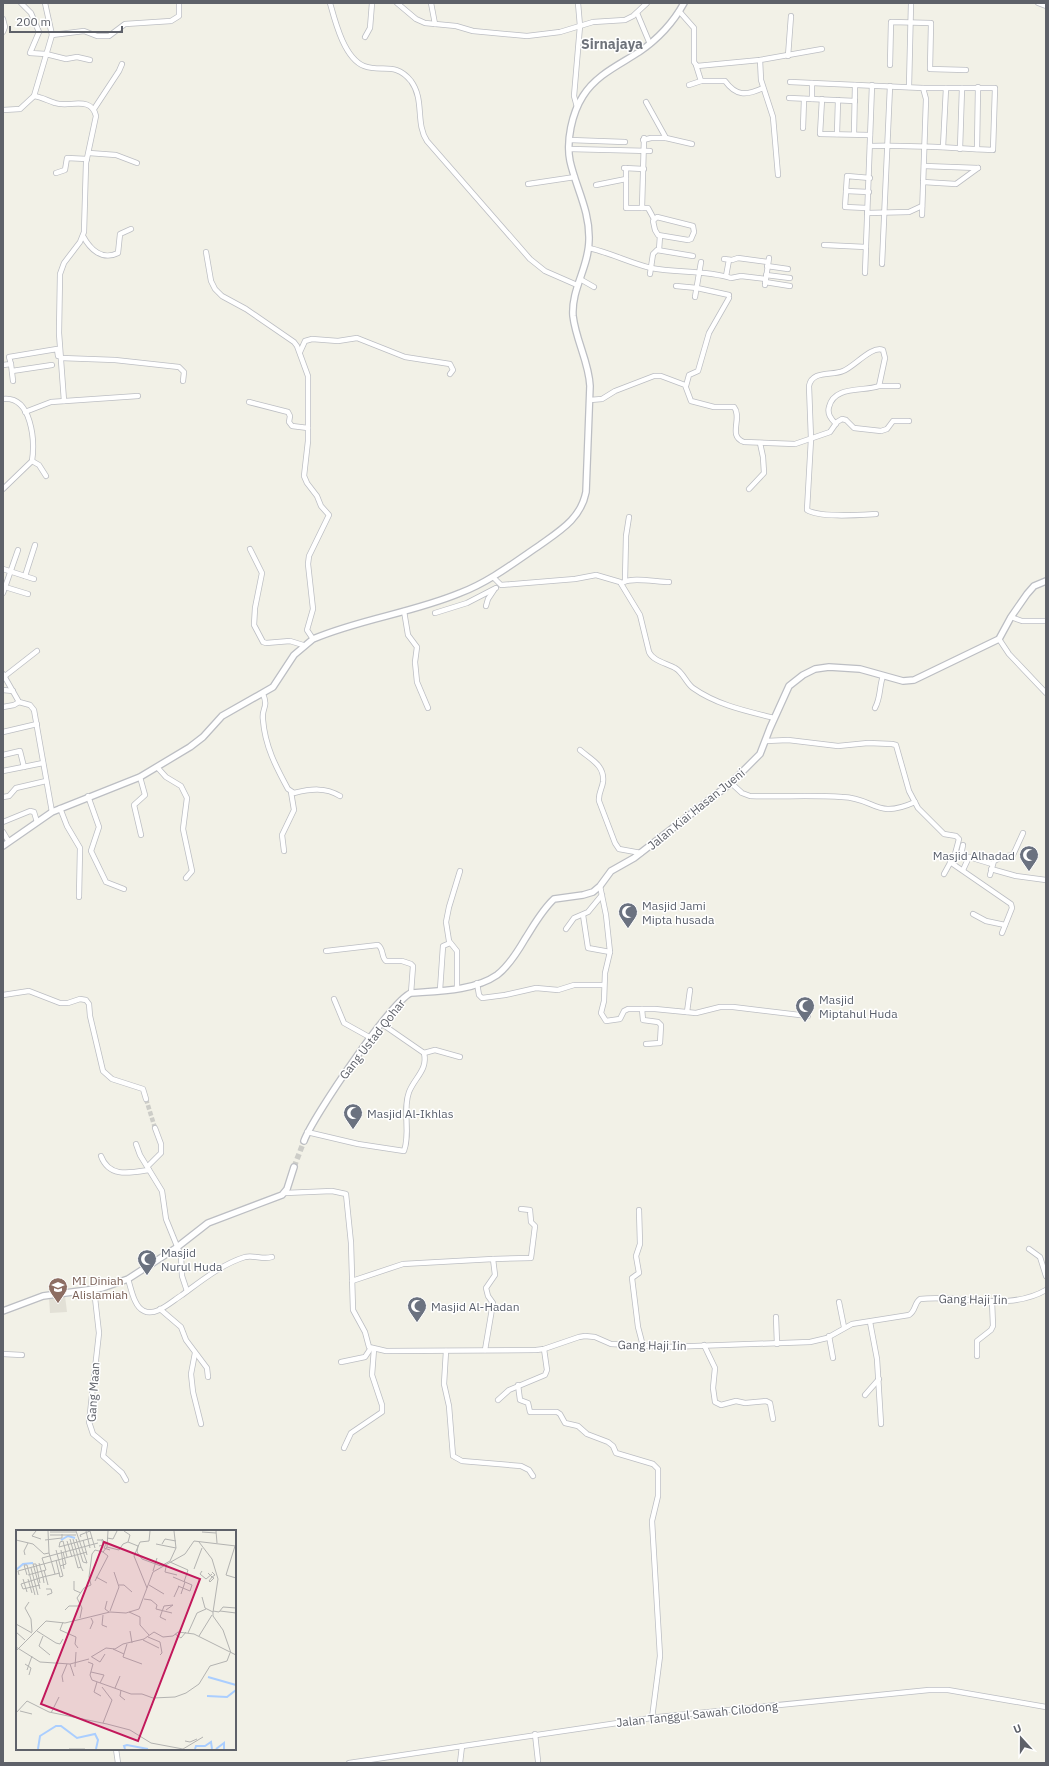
<svg xmlns="http://www.w3.org/2000/svg" width="1049" height="1766" font-family="'IBM Plex Sans',sans-serif">
<style>
.education{fill:#e2e0d6}
.lines{fill:none;stroke-linecap:round;stroke-linejoin:round}
.minor-tunnel{stroke:#cdcdc8;stroke-width:4.5;stroke-dasharray:4.5 2;stroke-linecap:butt}
.tertiary-tunnel{stroke:#cdcdc8;stroke-width:5.5;stroke-dasharray:5.5 3;stroke-linecap:butt}
.minor-casing{stroke:#bcbec3;stroke-width:6}
.tertiary-casing{stroke:#bcbec3;stroke-width:8}
.minor{stroke:#fff;stroke-width:4.5}
.tertiary{stroke:#fff;stroke-width:5.5}
.labels{text-anchor:middle;dominant-baseline:central;stroke-width:3;stroke-linejoin:round;paint-order:stroke}
.street-label{font-size:12px;fill:#5e6169;stroke:#fff}
.worship-label{font-size:12px;fill:#5b616d;stroke:#fff;text-anchor:start}
.education-label{font-size:12px;fill:#785e54;stroke:#fff;text-anchor:start}
.quarter-label{font-size:14px;font-weight:bold;fill:#6f737b;stroke:#fff}
.inset-river{fill:none;stroke:#aaceff;stroke-width:2}
.inset-road{fill:none;stroke:#b3b3b1;stroke-width:1}
.view{fill:#c2185b;fill-opacity:0.15;stroke:#c2185b;stroke-width:2}
.inset-edge{fill:none;stroke:#5e6169;stroke-width:2}
</style>
<rect width="100%" height="100%" fill="#f2f1e7"/>
<polygon class="education" points="65,1296 67,1312 50,1313 49,1297"/>
<g class="lines">
<polyline class="minor-tunnel" points="146,1099 155,1128"/>
<polyline class="tertiary-tunnel" points="294,1167 304,1141"/>
<g class="minor-casing">
<g id="minor">
<polyline points="21,3 31,13 39,32 30,53 46,54 66,59 77,57 90,60"/>
<path d="M330,3C335,21 344,58 364,66C382,73 395,61 411,81C425,100 415,123 427,141L530,259L545,271L577,285"/>
<polyline points="397,3 416,19 425,23 456,26 473,31 527,36 560,32 593,22 625,20 633,16 647,3"/>
<polyline points="431,3 435,24"/>
<polyline points="1038,3 1046,6"/>
<polyline points="679,11 694,28 694,62 697,66 760,60 822,49"/>
<polyline points="637,13 650,44"/>
<polyline points="3,19 5,27 3,32"/>
<polyline points="52,35 84,31 97,36 109,36 125,24 171,21 179,16 179,3"/>
<polyline points="365,37 370,28 372,3"/>
<polyline points="788,56 791,16"/>
<polyline points="760,60 761,80 773,117 778,175"/>
<polyline points="696,65 701,81"/>
<polyline points="890,65 891,22 931,23 930,69 966,70"/>
<polyline points="790,82 923,88 926,99 922,215"/>
<path d="M689,85L701,81H725C736,96 746,96 763,88"/>
<polyline points="909,87 911,3"/>
<path d="M34,96C42,97 48,101 55,103C69,108 91,95 96,116L86,163L84,232L80,242L64,263L60,274L59,333L64,401"/>
<polyline points="789,98 855,101"/>
<polyline points="812,99 812,83"/>
<polyline points="822,99 820,134 870,135"/>
<polyline points="646,102 666,138 692,144"/>
<polyline points="577,107 574,96 580,26 578,3"/>
<polyline points="94,109 119,71 122,64"/>
<polyline points="3,110 20,109 34,96 52,35 45,3"/>
<polyline points="803,128 804,99"/>
<polyline points="837,134 838,100"/>
<polyline points="854,134 855,85"/>
<polyline points="570,140 625,142"/>
<polyline points="643,140 651,138 666,138"/>
<path d="M870,146C911,145 952,148 993,150L995,88H923"/>
<polyline points="943,147 946,88"/>
<polyline points="569,149 650,151"/>
<polyline points="960,149 962,88"/>
<polyline points="977,149 978,87"/>
<polyline points="89,153 116,155 137,163"/>
<polyline points="924,166 978,168"/>
<polyline points="624,168 644,169"/>
<polyline points="626,168 626,208 648,208 654,219"/>
<polyline points="56,173 65,170 67,158 87,159"/>
<polyline points="923,182 956,184 978,168"/>
<polyline points="528,184 575,177"/>
<polyline points="596,185 626,179"/>
<polyline points="846,191 869,192"/>
<polyline points="642,208 644,138"/>
<polyline points="867,208 845,207 847,176 870,178"/>
<polyline points="867,213 909,212 922,206"/>
<polygon points="657,217 693,226 694,232 691,239 688,240 658,235 655,230 653,221"/>
<path d="M83,236C90,249 102,261 118,253L120,234L131,229"/>
<polyline points="824,245 866,247"/>
<path d="M589,248C611,253 630,263 651,268C677,273 706,270 731,278L741,276L766,279"/>
<polyline points="659,250 660,236"/>
<polyline points="206,252 211,281 215,289 222,296 246,309 294,342 297,346 308,376 308,441 304,476 307,483 317,496 321,506 329,515 309,556 308,564 313,609 307,630 313,639"/>
<polyline points="724,259 732,260 738,258 768,262"/>
<polyline points="882,264 890,86"/>
<polyline points="767,266 788,269"/>
<polyline points="865,273 872,85"/>
<polyline points="650,274 653,254 657,250 693,256"/>
<polyline points="766,275 790,278"/>
<polyline points="726,276 729,260"/>
<polyline points="580,279 594,287"/>
<polyline points="765,282 790,286"/>
<polyline points="765,285 769,258"/>
<polyline points="676,286 697,288 729,295"/>
<polyline points="695,297 701,262"/>
<polyline points="300,352 305,341 312,339 338,341 357,338 405,357 450,364 453,370 450,374"/>
<polyline points="61,358 115,360 179,367 184,372 183,381"/>
<polyline points="11,364 13,381"/>
<polyline points="3,365 11,364 9,357 57,349 58,356"/>
<polyline points="12,371 52,365"/>
<polyline points="686,386 689,375 698,371 709,333 729,298"/>
<polyline points="879,386 898,386"/>
<path d="M3,399C32,396 35,441 32,461L3,489"/>
<path d="M590,400L602,399L615,391L654,376H661L685,385L691,401L714,407H734C743,418 727,436 744,442L795,444L830,432L837,422L842,419L846,420L854,428L881,431L887,429L893,421H909"/>
<polyline points="249,402 288,412 290,416 289,422 292,426 308,428"/>
<polyline points="25,412 51,402 138,396"/>
<path d="M836,424C831,419 827,414 829,407C834,385 864,392 879,386L885,358L883,350C872,345 854,367 843,371C832,376 812,370 809,386L811,439L807,510C820,518 859,515 876,514"/>
<polyline points="32,461 39,465 46,476"/>
<polyline points="749,489 764,473 763,457 760,443"/>
<polyline points="250,549 262,573 255,608 254,625 263,642 266,643 290,641 303,645"/>
<polyline points="3,569 34,579"/>
<polyline points="25,576 35,545"/>
<path d="M493,577L501,585L575,579L596,575L620,582L640,615L649,652C653,661 666,663 675,668C683,672 686,683 693,688C717,705 746,711 774,718"/>
<polyline points="625,581 626,536 629,517"/>
<path d="M624,582C632,577 657,582 669,582"/>
<polyline points="5,587 28,594"/>
<polyline points="3,593 18,550"/>
<polyline points="486,606 488,599 494,590"/>
<polyline points="404,611 408,635 417,647 415,662 417,682 428,708"/>
<polyline points="435,613 467,603 496,588"/>
<polyline points="1011,617 1022,621 1046,621"/>
<polyline points="999,639 1009,654 1046,693"/>
<polyline points="3,674 19,702 30,705 34,710 52,812"/>
<polyline points="5,676 37,651"/>
<polyline points="3,690 13,691"/>
<path d="M263,694C269,708 261,708 263,720C265,746 276,767 288,789L294,793C311,789 325,787 340,796"/>
<polyline points="3,707 14,705 19,702"/>
<path d="M875,708C881,697 879,687 883,676"/>
<polyline points="3,732 37,724"/>
<polyline points="766,741 788,740 838,746 868,743 892,744 896,745 909,791 918,808 944,834 956,836 959,839 955,854 944,874"/>
<path d="M580,750C590,759 605,765 603,782C602,789 598,794 599,801L615,843L619,849L641,853"/>
<polyline points="3,755 20,751 24,767"/>
<polyline points="157,767 166,777 181,786 187,798 183,829 192,871 186,878"/>
<polyline points="3,771 43,763"/>
<polyline points="140,777 145,795 134,805 141,835"/>
<path d="M731,783L742,793L750,796C781,797 812,795 842,797C876,798 875,820 915,802"/>
<polyline points="88,796 99,827 91,851 106,882 124,889"/>
<polyline points="3,797 9,796 16,788 46,781"/>
<polyline points="60,808 67,826 80,848 79,897"/>
<polyline points="3,822 30,811 34,812 37,822"/>
<polyline points="3,832 9,842"/>
<polyline points="284,851 282,835 294,810 291,792"/>
<polyline points="961,855 963,845"/>
<polyline points="950,862 1011,904 1012,908 1002,933"/>
<polyline points="991,869 1016,876 1046,880"/>
<polyline points="963,870 969,857 992,864"/>
<polyline points="990,875 994,861 1002,857 1013,855 1023,833"/>
<polyline points="600,886 606,915 610,952 605,973 604,1001 601,1013 606,1021 620,1019 624,1011 628,1009 655,1009 696,1013 720,1007 733,1007 808,1016"/>
<polyline points="973,914 986,921 1005,925"/>
<polyline points="583,915 588,948 610,952"/>
<polyline points="566,929 574,918 588,912 602,895"/>
<path d="M326,951L378,945C384,949 381,957 386,961H402L411,964L413,966L411,993"/>
<polyline points="477,983 479,995 482,998 505,995 536,988 558,990 574,985 604,985"/>
<polyline points="457,988 457,951 449,941 446,922 449,907 460,871"/>
<polyline points="440,990 443,946 450,943"/>
<polyline points="3,995 29,991 60,1003 68,1003 80,999 86,1000 89,1004 90,1016 103,1071 112,1079 143,1089 146,1099"/>
<polyline points="334,999 344,1023 371,1038"/>
<polyline points="642,1009 643,1020 658,1022 661,1025 660,1043 646,1044"/>
<polyline points="687,1012 690,990"/>
<polyline points="382,1024 424,1053 435,1050 460,1057"/>
<path d="M307,1132L358,1144L404,1151C411,1132 402,1111 409,1092C415,1077 428,1070 424,1053"/>
<polyline points="136,1144 140,1155 162,1191 166,1219 181,1256 182,1276 187,1291"/>
<path d="M101,1156C109,1178 130,1173 149,1170"/>
<polyline points="148,1166 161,1153 161,1144 155,1128"/>
<path d="M285,1193L332,1191L346,1194L351,1243L353,1310L365,1332L369,1347L386,1351L536,1350L544,1349L579,1337L585,1336L595,1337L611,1344L667,1347L810,1342L827,1338L852,1324L909,1315C916,1311 914,1303 920,1299C961,1294 1008,1312 1046,1290"/>
<polyline points="639,1210 640,1244 636,1256 639,1273 632,1278 638,1327 643,1346"/>
<polyline points="1029,1249 1040,1257 1046,1276"/>
<polyline points="493,1259 531,1258 535,1226 531,1222 530,1210 521,1209"/>
<path d="M128,1279C131,1288 134,1307 144,1311C156,1317 172,1301 182,1295C201,1281 222,1264 245,1257C255,1255 263,1260 272,1257"/>
<polyline points="352,1281 403,1264 493,1259 495,1275 486,1288 488,1296 493,1303 485,1350"/>
<polyline points="94,1289 99,1333 89,1422 93,1434 105,1444 103,1456 122,1473 126,1480"/>
<polyline points="839,1302 844,1327"/>
<polyline points="160,1309 181,1327 186,1340 207,1368 208,1377"/>
<polyline points="776,1317 777,1344"/>
<polyline points="870,1322 877,1359 881,1424"/>
<polyline points="829,1336 833,1358"/>
<polyline points="704,1345 715,1368 713,1388 715,1402 721,1405 736,1401 745,1403 766,1401 770,1403 773,1419"/>
<polyline points="446,1351 444,1384 449,1406 453,1456 462,1461 521,1466 529,1470 533,1476"/>
<polyline points="195,1353 191,1374 193,1392 201,1424"/>
<polyline points="3,1354 22,1355"/>
<polyline points="977,1356 977,1341 991,1330 993,1326 992,1301"/>
<polyline points="341,1362 365,1357 371,1348"/>
<polyline points="518,1385 520,1400 528,1403 530,1412 557,1412 560,1414 565,1423 578,1426 587,1434 608,1442 613,1446 616,1453 653,1464 658,1469 658,1496 652,1521 660,1656 652,1718"/>
<polyline points="865,1395 879,1379"/>
<polyline points="498,1400 509,1390 545,1375 547,1370 544,1349"/>
<polyline points="344,1448 351,1433 382,1412 382,1405 372,1375 374,1349"/>
<polyline points="535,1734 538,1761"/>
<polyline points="116,1749 118,1763"/>
<polyline points="349,1763 658,1717 929,1690 948,1690 1046,1707"/>
<polyline points="460,1763 462,1746"/>
</g>
</g>
<g class="tertiary-casing">
<g id="tertiary">
<path d="M3,846L52,812L140,777L190,747L203,737L222,716L273,687L294,655L313,639C360,619 412,613 460,593C489,582 515,562 540,545C561,530 581,518 586,492L590,386C589,362 576,341 573,316C571,289 589,267 589,240C590,211 576,188 570,161C566,141 572,113 583,96C596,75 619,65 639,52C658,39 673,23 684,3"/>
<path d="M304,1141C312,1118 392,1000 411,993C438,991 474,991 497,975C509,966 518,951 525,939C534,925 542,910 554,899L583,895L593,892L600,886L611,871L634,858L731,783L760,754L770,728L789,686L803,675L815,669L829,667L860,669L903,681L914,680L999,639L1011,617L1027,594L1034,586L1046,581"/>
<polyline points="3,1311 43,1296 102,1288 128,1279 176,1248 208,1223 282,1195 287,1189 294,1167"/>
</g>
</g>
<use href="#minor" class="minor"/>
<use href="#tertiary" class="tertiary"/>
</g>
<defs>
<g id="mosque-pin" transform="scale(1)"><path d="M0 17L-7.5 6A9.5 9.5 0 1 1 7.5 6Z" fill="#6b7280" stroke="#fff"/><path d="M3.5-4.9A6 6 0 1 0 3.5 4.9A5 5 0 1 1 3.5-4.9Z" fill="#fff"/></g>
<g id="school-pin" transform="scale(1)"><path d="M0 17L-7.5 6A9.5 9.5 0 1 1 7.5 6Z" fill="#8d6e63" stroke="#fff"/><path d="M0-5L7-2L0 1L-7-2ZM-4 1L0 2.5L4 1V4Q0 6-4 4Z" fill="#fff"/></g>
</defs>
<g fill-rule="evenodd">
<use href="#mosque-pin" x="1029" y="855"/>
<use href="#mosque-pin" x="628" y="912"/>
<use href="#mosque-pin" x="805" y="1006"/>
<use href="#mosque-pin" x="353" y="1113"/>
<use href="#mosque-pin" x="147" y="1259"/>
<use href="#school-pin" x="58" y="1287"/>
<use href="#mosque-pin" x="417" y="1306"/>
</g>
<g class="labels">
<g class="street-label">
<text transform="translate(696 809) rotate(-39)">Jalan Kiai Hasan Jueni</text>
<text transform="translate(372 1039) rotate(-52)">Gang Ustad Qohar</text>
<text transform="translate(973 1299) rotate(1)">Gang Haji Iin</text>
<text transform="translate(652 1345) rotate(1)">Gang Haji Iin</text>
<text transform="translate(93 1392) rotate(-86)">Gang Maan</text>
<text transform="translate(697 1714) rotate(-6)">Jalan Tanggul Sawah Cilodong</text>
</g>
<g class="worship-label">
<text x="1015" y="855" text-anchor="end">Masjid Alhadad</text>
<text x="642" y="905">Masjid Jami<tspan x="642" dy="14">Mipta husada</tspan></text>
<text x="819" y="999">Masjid<tspan x="819" dy="14">Miptahul Huda</tspan></text>
<text x="367" y="1113">Masjid Al-Ikhlas</text>
<text x="161" y="1252">Masjid<tspan x="161" dy="14">Nurul Huda</tspan></text>
<text x="431" y="1306">Masjid Al-Hadan</text>
</g>
<g class="education-label">
<text x="72" y="1280">MI Diniah<tspan x="72" dy="14">Alislamiah</tspan></text>
</g>
<g class="quarter-label">
<text x="612" y="44">Sirnajaya</text>
</g>
</g>
<g transform="translate(16 1530)">
<rect width="220" height="220" fill="#f2f1e7"/>
<path class="inset-river" d="M45,10L52,6L59,8M0,40L7,34L17,33M192,147L220,155M191,166L211,167L220,160M22,219L24,206L40,196H45L61,208L79,204L82,210L80,219M109,219L108,216L111,215L132,219M179,219L180,216H189L195,212L196,219M200,219L208,213V219"/>
<path class="inset-road" d="M20,1L16,6L25,9M32,1L33,23L39,44M60,1L71,33M70,1L74,18M74,1L79,18M108,1L114,5L112,12L122,16L121,22L126,29L145,36L154,31M200,1L201,13M34,2H60M186,2L200,3M34,5H60M65,7L64,5L74,1M91,8L97,9L101,1M54,9L62,38L65,37L67,41M57,9L65,37M60,9L67,32L71,33M86,9L90,14L88,18L94,20M0,10L17,14L28,24L33,23M29,10L46,8V4M67,10L71,25M81,10H86L87,15L83,16M51,11L56,27M183,12L196,29L202,49L197,82M140,14L160,18M146,14L149,9L160,11M219,16L210,45L220,48M43,17L76,8M43,17L44,12L47,11L51,27M91,17L103,20L107,14L112,12M45,20L48,39M9,25L8,21L12,13M40,30L44,47L47,46L40,20M154,31L160,18L158,1M154,32L172,40L168,52M23,33L27,47L5,54L7,59L24,55M44,36L50,34L47,22M150,37L149,42L161,45M15,38L22,65M178,39L186,18M28,40L32,55M137,41L141,28M186,41L184,44L190,49L196,44M192,43L196,47L198,48L194,52L193,51L196,47L199,45L196,42M3,45L2,41L71,22M11,45L8,35H11L19,65M12,45L30,40L26,28L82,13M80,47L91,53M157,47L169,52L165,64M7,49L11,62M12,49L16,63M58,51V60L65,63M79,51L92,26L87,22M28,53L27,47L44,43M103,55H108L116,62M133,55L148,64M162,56L174,61L176,55L169,52M131,58L118,26L124,12L133,11L134,1M24,59L17,34H20L24,53M30,59H35L36,63L31,65M158,67L163,56M186,67L189,78L197,82M128,69L135,70L141,75L140,79L156,83M91,71L89,79L93,82M13,72L9,78L15,89L16,102M49,80L53,76H64M150,80L157,75L148,76L144,87L150,90M94,81L103,57L98,42M197,81L203,82L207,77L220,78M204,81L220,83M113,82L124,87V95L133,105M197,82V86L207,100L215,123M87,85L86,95L91,97M64,88L66,78L61,68L68,58L75,55L73,47L76,24L79,20L87,22L91,17L92,1M47,92L44,100L60,107L59,114L62,118M0,94L16,103M74,99L77,92L75,88M21,101L40,113L44,114L47,109M114,101L116,113M0,102L9,110M172,103L181,83L190,79M159,104L165,108L170,102M27,106L23,116L34,125M183,106L196,85M132,107L144,112L146,123L144,125M127,110L143,118M111,114L107,127L126,134M0,117L24,132L54,134L73,129M97,119L108,124M0,121L30,91L49,93L94,82L110,83L123,79L137,42L169,24L178,11L220,16M75,127L90,118L99,119L107,114L128,109L138,102L147,107L157,106L162,102L178,104L220,125M76,127L84,132L89,124M72,132L77,134L74,145L76,150L115,164H126L137,168L159,167L170,163L183,154L194,136L211,131L214,123M9,134L15,138L13,145M54,134L58,146M59,137L60,122M11,140L16,126M75,142L88,145L84,153M47,152L46,146L51,134M81,152L78,162L85,166M86,157L96,170L87,193M99,158L104,146M105,160L104,166L109,170M4,181L16,184M0,183L11,171L33,182L91,194L114,200L135,213L167,219L187,207M35,183L43,167M169,211L174,212L181,209M53,219H69"/>
<path class="view" d="M88,12L184,49L122,211L25,174Z"/>
<rect width="220" height="220" class="inset-edge"/>
</g>
<rect width="1049" height="1766" fill="none" stroke="#5e6169" stroke-width="8"/>
<g transform="translate(1021 1738) rotate(339)" stroke="#ffffff" stroke-width="3" paint-order="stroke">
<path d="M0-3L7 15L0 10L-7 15Z" fill="#5e6169"/>
<text y="-6" font-size="11" font-weight="bold" text-anchor="middle" fill="#5e6169">U</text>
</g>
<path d="M10 26v6h112v-6" fill="none" stroke="#5e6169" stroke-width="2"/>
<text x="16" y="26" font-size="12" fill="#5e6169" stroke="#ffffff" stroke-width="3" paint-order="stroke">200 m</text>
</svg>
